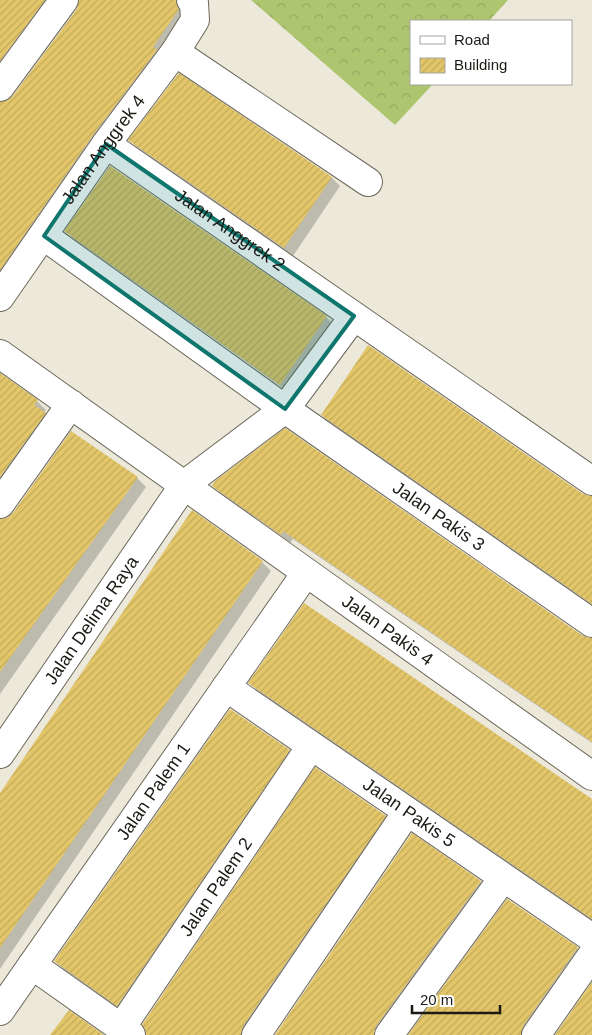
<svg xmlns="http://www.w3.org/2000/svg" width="592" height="1035" font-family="Helvetica,sans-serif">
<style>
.forest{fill:url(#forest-crowns)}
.shadow{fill:#0003}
.building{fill:url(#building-hatch)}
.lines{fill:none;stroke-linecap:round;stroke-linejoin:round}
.minor-casing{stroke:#6c685b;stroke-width:30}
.minor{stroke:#fff;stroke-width:28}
.marked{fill:#0f766e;fill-opacity:0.2;stroke:#0f766e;stroke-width:4;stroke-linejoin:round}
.labels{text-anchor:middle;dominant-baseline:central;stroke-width:4;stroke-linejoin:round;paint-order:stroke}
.street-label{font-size:18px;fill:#1b1a15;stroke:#fff}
</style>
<defs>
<pattern id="forest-crowns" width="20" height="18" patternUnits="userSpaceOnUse" patternTransform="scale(1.25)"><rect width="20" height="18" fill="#aec570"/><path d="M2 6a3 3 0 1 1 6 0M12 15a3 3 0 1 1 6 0" fill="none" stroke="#95a960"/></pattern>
<pattern id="building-hatch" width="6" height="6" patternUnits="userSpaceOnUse" patternTransform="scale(1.25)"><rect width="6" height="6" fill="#e3c669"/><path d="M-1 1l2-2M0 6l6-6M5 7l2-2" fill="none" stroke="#c2aa5a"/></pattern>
</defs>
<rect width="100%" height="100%" fill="#ede9da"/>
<polygon class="forest" points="251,0 508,0 489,21 411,21 411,84 433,84 395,125"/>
<g class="shadow">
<polygon points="0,0 60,0 0,81"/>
<polygon points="81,0 182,0 184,13 0,291 0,104 7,102 14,97 78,10"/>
<polygon points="179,75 332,178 340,186 293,256 138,149 130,140"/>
<polygon points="110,167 326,317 335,326 290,393 75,240 66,231"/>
<polygon points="0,375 37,401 46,410 44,413 54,422 0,498"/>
<polygon points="322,415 592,498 592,605 331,424"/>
<polygon points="137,478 146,487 0,694 0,521"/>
<polygon points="213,486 592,639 592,743 293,539 290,543 222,494"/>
<polygon points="262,562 271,571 0,969 0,795"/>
<polygon points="250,683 592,801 592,921 259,692"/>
<polygon points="289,751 298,759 126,1014 64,970 55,961"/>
<polygon points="385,816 394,825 252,1035 148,1035"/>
<polygon points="412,835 481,882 490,891 385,1035 276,1035"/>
<polygon points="508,901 577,948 586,957 532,1035 410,1035"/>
</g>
<g class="building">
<polygon points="0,0 45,0 0,61"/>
<polygon points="79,0 176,0 179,9 153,47 157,50 93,135 0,270 0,102 7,101 13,96 77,9"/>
<polygon points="179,73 332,177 284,248 128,140"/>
<polygon points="110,166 327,316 280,385 64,231"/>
<polygon points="368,345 583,494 592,496 592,604 321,415"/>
<polygon points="0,373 38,400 34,405 46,413 0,477"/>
<polygon points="285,428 583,636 592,638 592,742 283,531 281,535 212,486 215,481"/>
<polygon points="71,431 138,477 0,672 0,519 7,518 13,513"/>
<polygon points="192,510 263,561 0,948 0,793"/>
<polygon points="304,603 592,799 592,919 248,683"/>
<polygon points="230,709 290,750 117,1006 54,961"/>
<polygon points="315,767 386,816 243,1026 241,1035 146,1035 145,1029 142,1025"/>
<polygon points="412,833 481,881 376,1026 374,1035 275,1035"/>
<polygon points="507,899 578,947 523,1026 521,1035 408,1035"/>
<polygon points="592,982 592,1035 555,1035"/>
<polygon points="69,1010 104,1035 50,1035"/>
</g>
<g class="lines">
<g class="minor-casing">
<g id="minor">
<polyline points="175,52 368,182"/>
<polyline points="0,87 64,0"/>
<path id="s1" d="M106,144L592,481"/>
<path id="s2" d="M44,236L285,409L592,623"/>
<path id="s3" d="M0,297L106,144L175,52L195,20L194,3L191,0"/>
<path id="s4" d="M0,354L592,776"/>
<polyline points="0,504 71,404"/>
<path id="s5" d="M226,687L592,938"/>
<path id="s6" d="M0,754L184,485L285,409L354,316"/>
<polyline points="32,965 131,1035"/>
<path id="s7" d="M0,1011L306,573"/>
<path id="s8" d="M121,1028L311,746"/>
<polyline points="256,1035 407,812"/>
<polyline points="389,1035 503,878"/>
<polyline points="536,1035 592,955"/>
</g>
</g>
<use href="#minor" class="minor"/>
</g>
<path class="marked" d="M106,144L354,316L285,409L44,236Z"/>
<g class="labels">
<g class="street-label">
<text stroke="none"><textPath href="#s3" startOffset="180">Jalan Anggrek 4</textPath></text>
<text stroke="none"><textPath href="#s1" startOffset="151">Jalan Anggrek 2</textPath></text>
<text stroke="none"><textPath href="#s2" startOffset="484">Jalan Pakis 3</textPath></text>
<text stroke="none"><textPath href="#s6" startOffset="162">Jalan Delima Raya</textPath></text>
<text stroke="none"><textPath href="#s4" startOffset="476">Jalan Pakis 4</textPath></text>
<text stroke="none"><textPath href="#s7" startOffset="268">Jalan Palem 1</textPath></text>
<text stroke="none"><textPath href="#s5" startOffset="222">Jalan Pakis 5</textPath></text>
<text stroke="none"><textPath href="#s8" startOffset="170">Jalan Palem 2</textPath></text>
</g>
</g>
<rect x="410" y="20" width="162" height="65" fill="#ffffff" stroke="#a4a3a1"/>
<rect x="420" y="36" width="25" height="8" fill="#ffffff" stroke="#a4a3a1"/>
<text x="454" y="45" font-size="15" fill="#1b1a15">Road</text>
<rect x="420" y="58" width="25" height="15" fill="url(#building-hatch)" stroke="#a4a3a1"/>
<text x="454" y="70" font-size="15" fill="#1b1a15">Building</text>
<path d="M412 1005v8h88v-8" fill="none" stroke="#1b1a15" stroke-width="2.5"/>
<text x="420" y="1005" font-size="15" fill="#1b1a15" stroke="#ffffff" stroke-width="4" paint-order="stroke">20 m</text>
</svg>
